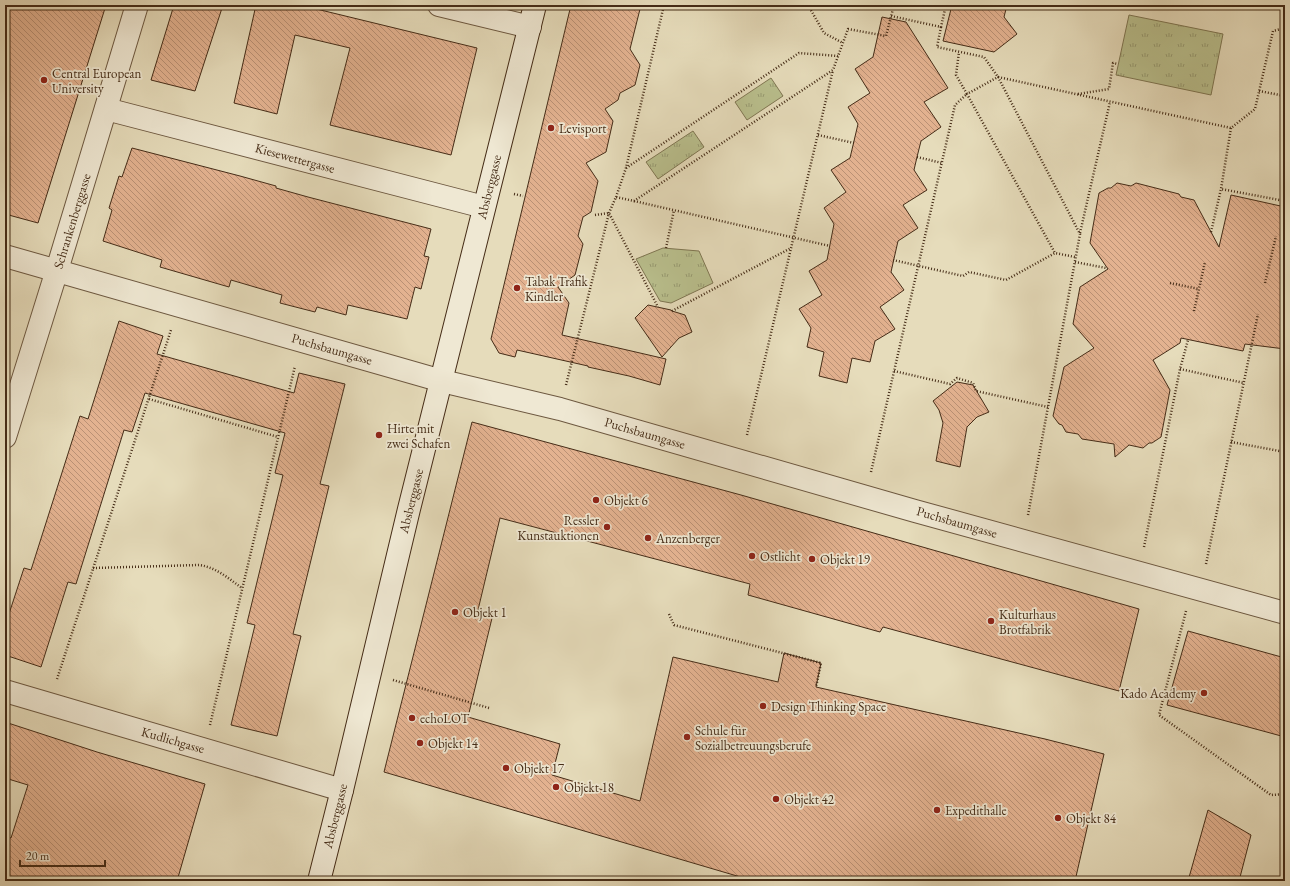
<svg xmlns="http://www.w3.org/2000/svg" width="1290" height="886" font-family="'EB Garamond',serif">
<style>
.park{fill:url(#park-tufts);stroke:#7f7652}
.building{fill:url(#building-back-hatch);stroke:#452c17}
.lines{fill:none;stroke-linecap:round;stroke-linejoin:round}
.street-casing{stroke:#6d5840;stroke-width:24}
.secondary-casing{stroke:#452c17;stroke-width:24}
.path{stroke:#452c17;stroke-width:2.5;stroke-dasharray:1 2;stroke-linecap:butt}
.street{stroke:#efe8d3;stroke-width:22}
.secondary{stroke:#efe8d3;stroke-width:22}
.poi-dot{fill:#8f2418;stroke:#efe8d3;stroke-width:1.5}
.labels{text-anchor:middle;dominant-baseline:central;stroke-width:3.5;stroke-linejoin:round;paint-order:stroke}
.poi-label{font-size:13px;fill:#452c17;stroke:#efe8d3;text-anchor:start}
.street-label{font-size:13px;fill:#452c17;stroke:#efe8d3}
</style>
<defs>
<pattern id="park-tufts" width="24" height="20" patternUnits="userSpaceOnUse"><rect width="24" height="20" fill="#b9bf8d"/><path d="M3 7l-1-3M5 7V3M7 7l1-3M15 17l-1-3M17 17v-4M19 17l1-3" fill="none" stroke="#989b72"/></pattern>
<pattern id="building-back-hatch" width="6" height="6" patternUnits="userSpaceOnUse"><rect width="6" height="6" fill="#e3b290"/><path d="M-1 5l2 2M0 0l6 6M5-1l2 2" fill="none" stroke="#ba9175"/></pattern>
</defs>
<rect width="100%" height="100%" fill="#e6dcbb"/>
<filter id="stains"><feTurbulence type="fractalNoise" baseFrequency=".005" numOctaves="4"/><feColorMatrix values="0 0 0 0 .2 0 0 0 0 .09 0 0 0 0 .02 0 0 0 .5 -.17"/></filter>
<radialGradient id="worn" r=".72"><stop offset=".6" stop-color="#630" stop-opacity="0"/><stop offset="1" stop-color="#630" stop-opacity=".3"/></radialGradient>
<g class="park">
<polygon points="1129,15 1223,34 1211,95 1116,75"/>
<polygon points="771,78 783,96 747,120 735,102"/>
<polygon points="693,131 704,147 658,179 646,162"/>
<polygon points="663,248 699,251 713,283 671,303 660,301 636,259"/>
</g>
<g class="building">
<polygon points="5,5 106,5 38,223 5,214"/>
<polygon points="174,5 223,5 195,91 151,80"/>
<polygon points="256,5 300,5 477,48 451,155 330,125 350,48 295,35 277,114 234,103"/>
<polygon points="571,5 641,5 630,49 640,65 635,85 620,93 618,100 605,109 613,121 606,152 586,163 598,181 591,212 583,217 578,236 583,244 575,275 558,287 569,303 562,335 666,359 660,385 629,376 588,367 588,366 517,350 515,357 499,353 491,339"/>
<polygon points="952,5 1007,5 1004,17 1017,34 994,52 943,41"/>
<polygon points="882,17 906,22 948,88 924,102 941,127 921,141 917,157 914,170 927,190 903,205 918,228 898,241 891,272 904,290 880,307 895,329 875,341 870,362 852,358 847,383 819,376 824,352 807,347 811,328 799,309 822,295 809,271 827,260 834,224 824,208 846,192 831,170 850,158 858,124 848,107 870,93 855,69 873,57"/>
<polygon points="132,148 240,176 276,186 276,188 308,197 431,229 424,256 429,257 421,289 415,287 407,319 348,305 346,315 317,307 315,312 280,303 282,295 231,280 229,287 160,267 162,260 103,241 112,210 109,208 119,176 122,177"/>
<polygon points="1117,183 1131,186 1136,183 1179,194 1181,197 1194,200 1219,247 1231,195 1285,207 1285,349 1245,344 1243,351 1181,338 1180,343 1153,360 1170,390 1161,437 1152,443 1149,443 1143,448 1129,445 1115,457 1114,444 1082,439 1078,434 1066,432 1062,425 1059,424 1053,416 1064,367 1094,348 1073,324 1080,287 1108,269 1090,243 1099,193 1108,188 1111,188"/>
<polygon points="648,305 671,310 672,311 685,315 692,332 679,338 662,357 635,318"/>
<polygon points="119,321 163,336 157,354 294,393 299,373 345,384 320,484 329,486 293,634 301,636 277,736 231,725 255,625 247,623 283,475 275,473 285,433 145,393 132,432 124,430 76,584 68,582 41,667 5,655 5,626 24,568 31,570 80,416 88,419"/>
<polygon points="957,382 973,385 989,412 977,417 967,427 960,467 936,461 943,423 939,410 933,401"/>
<polygon points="472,422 741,495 1139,609 1119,691 883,627 880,632 748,595 750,584 500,518 478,610 493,614 468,717 560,744 552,775 640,801 673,657 778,682 784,653 821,663 816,687 1045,739 1104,754 1075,881 754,881 384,772"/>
<polygon points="1188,631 1285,658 1285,737 1167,705"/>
<polygon points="5,722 97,752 205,784 177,881 5,881 5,836 11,838 28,785 5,778"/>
<polygon points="1208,810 1251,835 1239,881 1188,881"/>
</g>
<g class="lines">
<g class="street-casing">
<g id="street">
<polyline points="439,5 530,27"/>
<polyline points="106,109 484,207"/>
<polyline points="5,256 442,381 560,409 915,511 1285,613"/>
<polyline points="5,437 57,270 137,5"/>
<polyline points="5,691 342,790"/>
</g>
</g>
<g class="secondary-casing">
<polyline id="secondary" points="319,881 342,790 409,509 535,5"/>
</g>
<g class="path">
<polyline points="808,5 824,33 843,43"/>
<polyline points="891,16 941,27 946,5"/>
<polyline points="941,27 937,47 984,57 998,77 1231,128 1255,109 1273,31 1285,28"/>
<polyline points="1259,91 1285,96"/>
<polyline points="1078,94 1109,89 1113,63 1118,64"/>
<polyline points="1231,128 1221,189 1285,201"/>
<polyline points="818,135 854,143"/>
<polyline points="917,157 942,163"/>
<polyline points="626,168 799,53 838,56"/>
<polyline points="514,194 523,196"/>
<polyline points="616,197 626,168 664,5"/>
<polyline points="634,201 830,246"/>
<polyline points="1282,206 1283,201"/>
<polyline points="595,215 609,213 658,307"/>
<polyline points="1211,232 1221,189"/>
<polyline points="1080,233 1110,102"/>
<polyline points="666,248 674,210"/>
<polyline points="893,260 963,276 969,272 1006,280 1055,253 1075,257"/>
<polyline points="1075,262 1106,268"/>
<polyline points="1170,283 1199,289"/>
<polyline points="1265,283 1276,236"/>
<polyline points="672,311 791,248"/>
<polyline points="1194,311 1205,262"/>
<polyline points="1180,369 1244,383"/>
<polyline points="894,371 950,384 957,378 973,383 976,391 1048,407"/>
<polyline points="566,385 609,213 616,197 634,201 833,70 848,29 886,36 894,5"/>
<polyline points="149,399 278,437"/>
<polyline points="747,435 833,70"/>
<polyline points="1231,442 1285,452"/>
<polyline points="871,472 955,105 967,94 956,75 959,52"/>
<polyline points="1028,515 1080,234 998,77 967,94 1055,253"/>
<polyline points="1144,547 1180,369 1188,340"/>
<polyline points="1206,564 1258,314"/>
<path d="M93,568L199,565C216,567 229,579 242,588"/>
<polyline points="1186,611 1159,715 1271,795 1285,794"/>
<polyline points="669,614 674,625 821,663 816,687"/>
<polyline points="57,679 171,330"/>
<polyline points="393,680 489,708"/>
<polyline points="210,725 295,366"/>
</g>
<use href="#street" class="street"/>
<use href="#secondary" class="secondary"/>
</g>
<g class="poi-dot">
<circle cx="44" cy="80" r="4"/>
<circle cx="551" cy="128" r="4"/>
<circle cx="517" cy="288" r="4"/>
<circle cx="379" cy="435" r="4"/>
<circle cx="596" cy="500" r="4"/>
<circle cx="607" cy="527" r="4"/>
<circle cx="648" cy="538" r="4"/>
<circle cx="752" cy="556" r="4"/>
<circle cx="812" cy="559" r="4"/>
<circle cx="455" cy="612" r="4"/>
<circle cx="991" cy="621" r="4"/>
<circle cx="1204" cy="693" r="4"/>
<circle cx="763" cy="706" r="4"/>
<circle cx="412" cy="718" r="4"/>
<circle cx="687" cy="737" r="4"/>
<circle cx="420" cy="743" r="4"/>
<circle cx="506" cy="768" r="4"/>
<circle cx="556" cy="787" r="4"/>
<circle cx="776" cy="799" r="4"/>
<circle cx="937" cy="810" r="4"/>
<circle cx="1058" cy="818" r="4"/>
</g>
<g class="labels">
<g class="poi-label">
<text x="52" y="73">Central European<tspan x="52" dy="15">University</tspan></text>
<text x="559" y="128">Levisport</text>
<text x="525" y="281">Tabak Trafik<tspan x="525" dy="15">Kindler</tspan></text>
<text x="387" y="428">Hirte mit<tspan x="387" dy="15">zwei Schafen</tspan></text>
<text x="604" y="500">Objekt 6</text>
<text x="599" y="520" text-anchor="end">Ressler<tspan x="599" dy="15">Kunstauktionen</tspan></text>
<text x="656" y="538">Anzenberger</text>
<text x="760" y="556">Ostlicht</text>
<text x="820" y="559">Objekt 19</text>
<text x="463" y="612">Objekt 1</text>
<text x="999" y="614">Kulturhaus<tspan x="999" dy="15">Brotfabrik</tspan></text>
<text x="1196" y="693" text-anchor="end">Kado Academy</text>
<text x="771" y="706">Design Thinking Space</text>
<text x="420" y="718">echoLOT</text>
<text x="695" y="730">Schule für<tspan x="695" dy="15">Sozialbetreuungsberufe</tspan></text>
<text x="428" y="743">Objekt 14</text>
<text x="514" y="768">Objekt 17</text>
<text x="564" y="787">Objekt 18</text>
<text x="784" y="799">Objekt 42</text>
<text x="945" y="810">Expedithalle</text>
<text x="1066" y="818">Objekt 84</text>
</g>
<g class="street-label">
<text transform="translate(295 158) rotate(15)">Kiesewettergasse</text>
<text transform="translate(489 187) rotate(-76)">Absberggasse</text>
<text transform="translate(72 221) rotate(-73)">Schrankenberggasse</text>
<text transform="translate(332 349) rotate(16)">Puchsbaumgasse</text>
<text transform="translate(645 433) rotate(16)">Puchsbaumgasse</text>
<text transform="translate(411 501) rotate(-76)">Absberggasse</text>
<text transform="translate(957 522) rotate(16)">Puchsbaumgasse</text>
<text transform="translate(173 740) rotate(16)">Kudlichgasse</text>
<text transform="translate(335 816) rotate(-76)">Absberggasse</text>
</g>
</g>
<rect width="1290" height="886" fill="none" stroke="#e6dcbb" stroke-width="20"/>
<rect x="6" y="6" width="1278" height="874" fill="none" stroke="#452c17" stroke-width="2"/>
<rect x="10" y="10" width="1270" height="866" fill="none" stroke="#452c17"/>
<path d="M20 860v6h85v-6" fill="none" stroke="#452c17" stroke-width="2"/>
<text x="26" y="860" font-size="12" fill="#452c17" stroke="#efe8d3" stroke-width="3" paint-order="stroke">20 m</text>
<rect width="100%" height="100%" filter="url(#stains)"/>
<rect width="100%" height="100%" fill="url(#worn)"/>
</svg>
